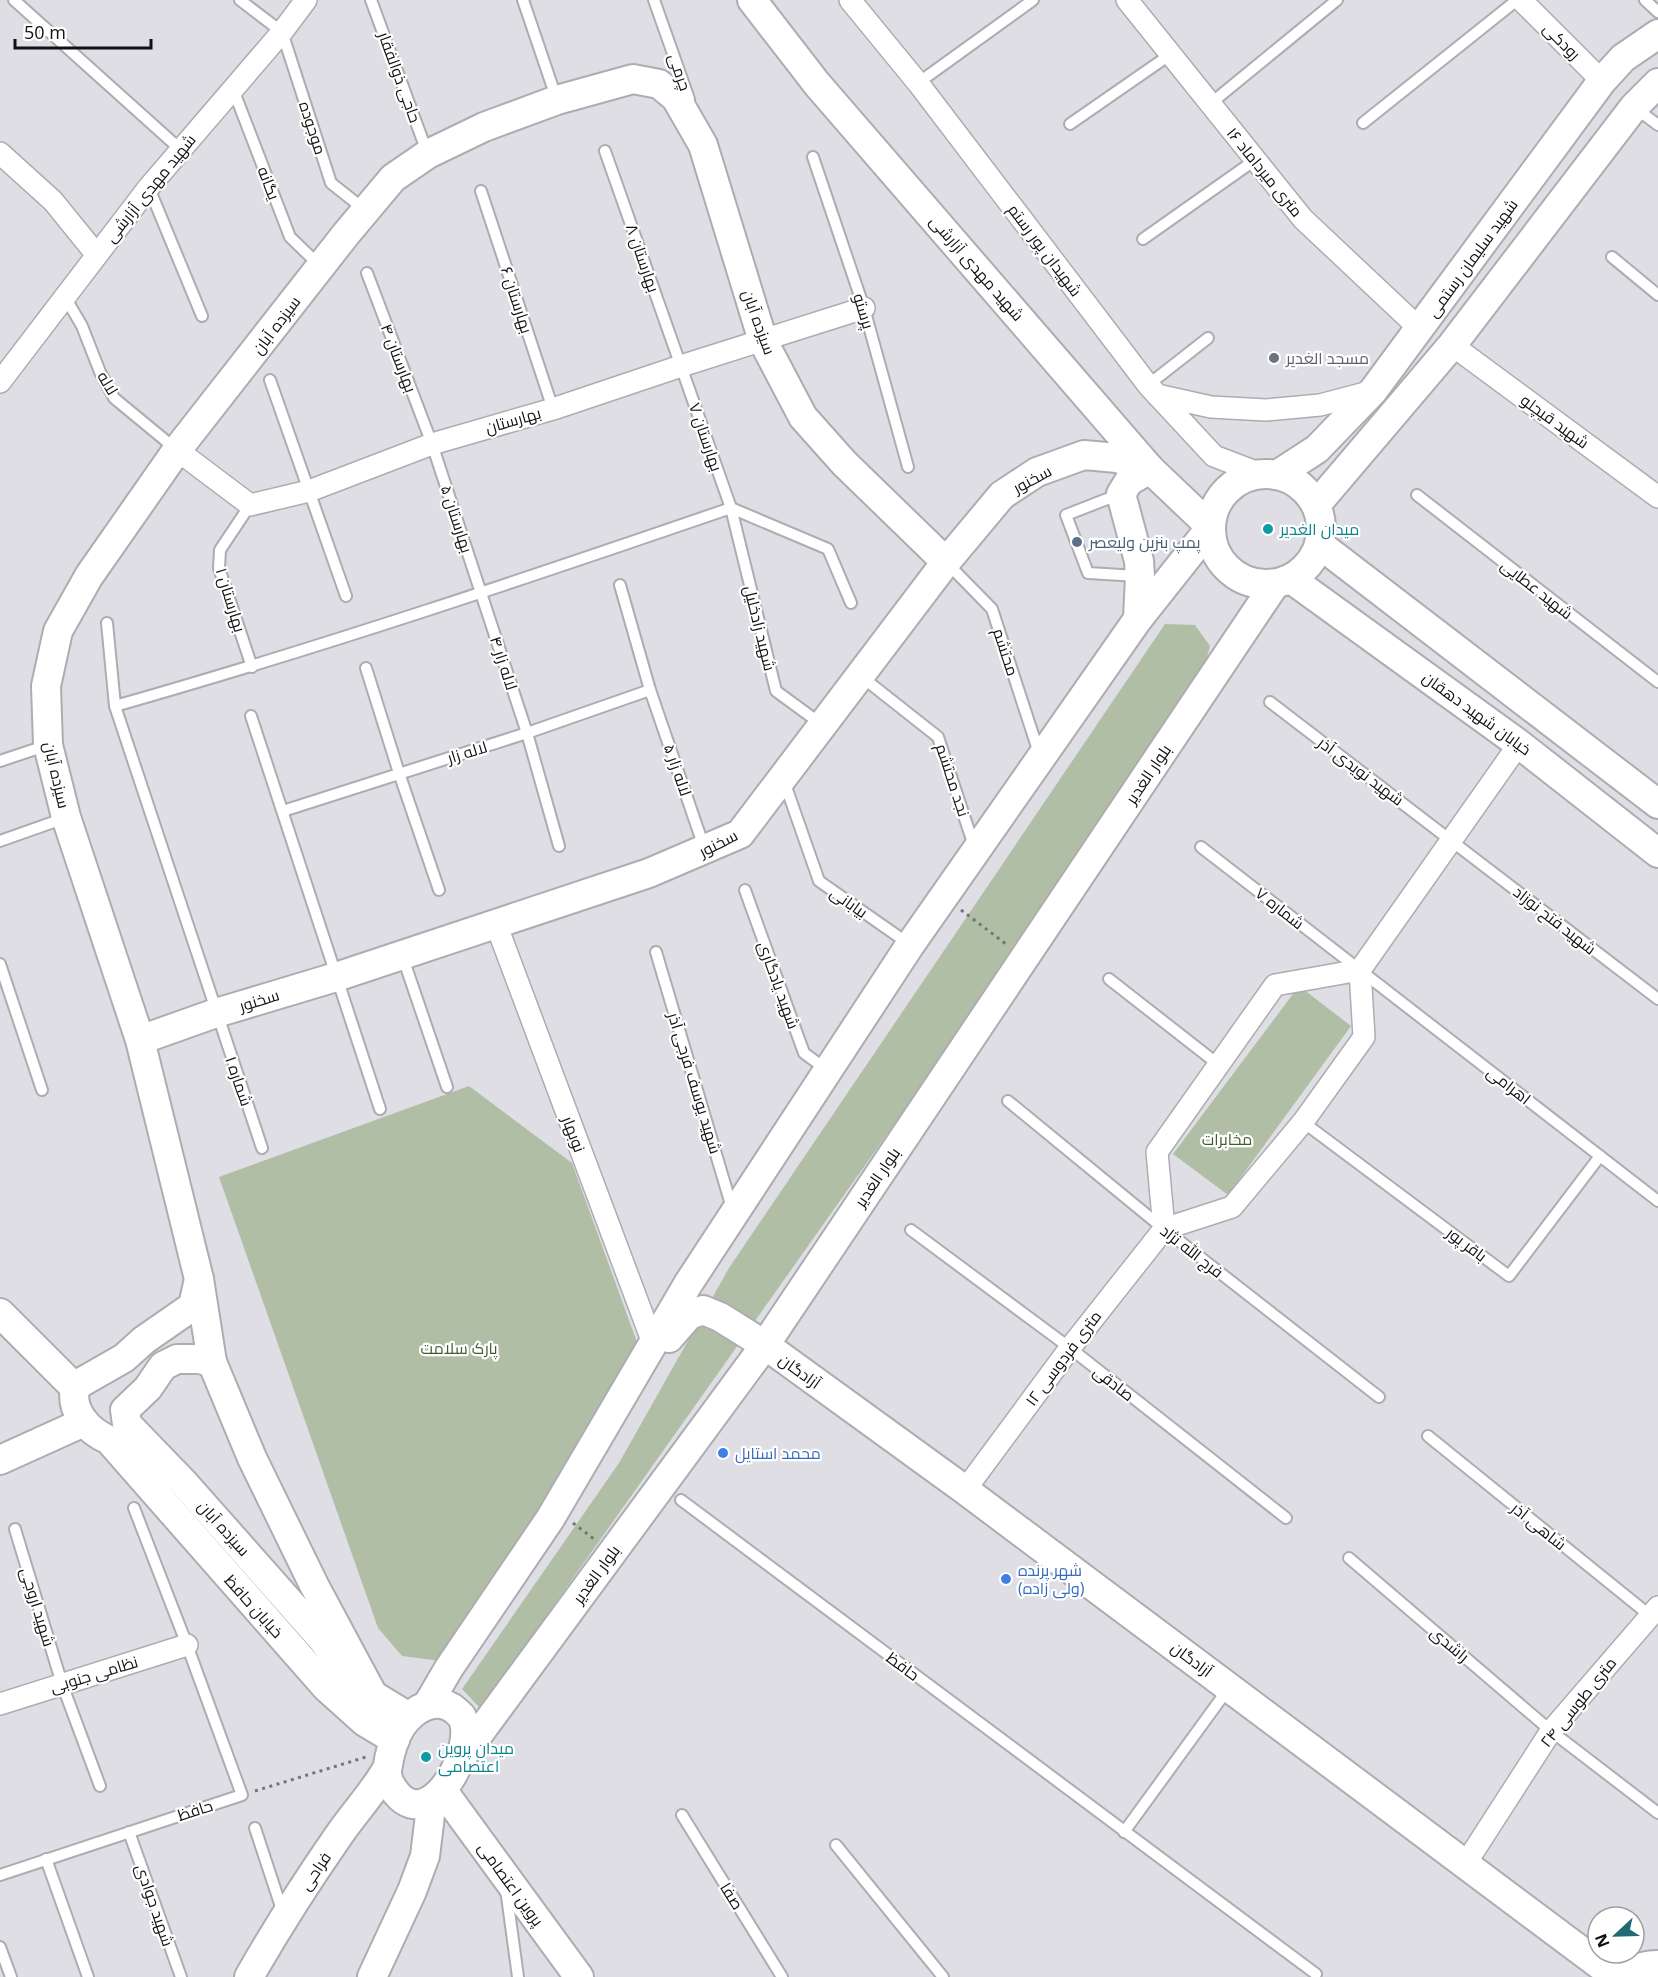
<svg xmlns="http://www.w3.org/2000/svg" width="1658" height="1977" font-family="'Open Sans',Cairo,sans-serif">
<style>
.green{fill:#b0bea6}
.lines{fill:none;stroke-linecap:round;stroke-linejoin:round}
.lane-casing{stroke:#adacb2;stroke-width:14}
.street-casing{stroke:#adacb2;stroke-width:24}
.secondary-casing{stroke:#adacb2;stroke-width:32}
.path{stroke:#757478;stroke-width:3;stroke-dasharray:3 4.5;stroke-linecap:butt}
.lane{stroke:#fff;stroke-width:10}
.street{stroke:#fff;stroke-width:21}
.secondary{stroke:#fff;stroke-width:28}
.worship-dot{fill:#6b7280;stroke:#fff;stroke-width:2}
.culture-dot{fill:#0f9aa8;stroke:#fff;stroke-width:2}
.service-dot{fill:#5c6f8a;stroke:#fff;stroke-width:2}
.shop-dot{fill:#3f7fe0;stroke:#fff;stroke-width:2}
.labels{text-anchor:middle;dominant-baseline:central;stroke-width:4.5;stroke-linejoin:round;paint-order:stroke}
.street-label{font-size:16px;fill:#111113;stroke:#fff}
.worship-label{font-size:16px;fill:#5b616d;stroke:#fff;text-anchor:start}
.culture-label{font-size:16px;fill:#0d838f;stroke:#fff;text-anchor:start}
.service-label{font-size:16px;fill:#4e5e75;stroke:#fff;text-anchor:start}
.park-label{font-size:16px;fill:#455c31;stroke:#fff}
.shop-label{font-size:16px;fill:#366cbe;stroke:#fff;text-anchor:start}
</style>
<rect width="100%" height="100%" fill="#dfdee4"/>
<g class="green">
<polygon points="1165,624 1195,625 1210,646 1202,676 1151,742 982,1000 513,1663 479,1707 462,1689 619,1463 729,1268"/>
<polygon points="1299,986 1351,1026 1228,1195 1173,1154"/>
<polygon points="469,1086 572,1163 650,1378 441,1661 402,1656 378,1628 219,1177"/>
</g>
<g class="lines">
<g class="lane-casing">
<g id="lane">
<polyline points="14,0 181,150"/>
<polyline points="240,0 282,32 331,183 365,210"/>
<polyline points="371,0 427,152"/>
<polyline points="523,0 557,100"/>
<polyline points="654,0 689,99"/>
<polyline points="1645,0 1658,12"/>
<polyline points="918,83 1033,0"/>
<polyline points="233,89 290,237 320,266"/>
<polyline points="1210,104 1337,0"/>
<polyline points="1634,107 1658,125"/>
<polyline points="1363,123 1517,0"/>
<polyline points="1070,124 1171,54"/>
<polyline points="605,151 731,508 776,691 821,724"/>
<polyline points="813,157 864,308 908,467"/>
<polyline points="149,188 202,316"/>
<polyline points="481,191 553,409"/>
<polyline points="1143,239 1255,160"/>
<polyline points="1612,257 1658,295"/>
<polyline points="367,273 432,444 527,733 559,846"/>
<polyline points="65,297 82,326 100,372 114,398 177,450"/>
<polyline points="270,380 346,596"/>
<polyline points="1148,385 1208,338"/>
<polyline points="1120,494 1066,515 1088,573 1138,576"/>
<polyline points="1417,495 1658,682"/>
<polyline points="250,505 220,550 219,568 252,667"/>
<polyline points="948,564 992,609 1039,753"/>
<polyline points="620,585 650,690 704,847"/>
<polyline points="107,623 115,706 262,1148"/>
<polyline points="366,668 399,773 439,890"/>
<polyline points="862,677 938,737 974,846"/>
<polyline points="1270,702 1658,999"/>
<path d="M115,706C323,647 527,578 731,508L828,549L851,603"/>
<polyline points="251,716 380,1109"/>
<polyline points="0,761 48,745"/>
<polyline points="784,781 819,881 909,944"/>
<polyline points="283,811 527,733 650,690"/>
<polyline points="0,841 65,818"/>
<polyline points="1201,847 1658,1201"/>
<polyline points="745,890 804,1053 827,1070"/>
<polyline points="656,952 732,1208"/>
<polyline points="402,955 447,1087"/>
<polyline points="0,964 42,1090"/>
<polyline points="1109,979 1219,1065"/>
<polyline points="1008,1101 1164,1229 1379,1397"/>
<polyline points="1303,1122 1509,1276 1600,1156"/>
<polyline points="911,1230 1070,1348 1286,1518"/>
<polyline points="1428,1436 1653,1618"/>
<polyline points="681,1500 1316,1974"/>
<polyline points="15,1529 62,1684 100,1786"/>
<polyline points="1349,1558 1551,1731 1658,1813"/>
<polyline points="682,1815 782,1977"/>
<polyline points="255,1828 283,1913"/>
<polyline points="129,1832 181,1977"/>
<polyline points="1124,1832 1228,1689"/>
<polyline points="836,1845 943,1977"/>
<polyline points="46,1859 88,1977"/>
<polyline points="0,1875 242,1795 187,1645 134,1508"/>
<polyline points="506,1889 518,1977"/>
<polyline points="0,1947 11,1977"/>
</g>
</g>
<g class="street-casing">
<g id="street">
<polyline points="850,0 918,83 1148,385 1214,456 1261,474"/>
<polyline points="1127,0 1303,219 1420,329"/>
<polyline points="1521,0 1602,81"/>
<polyline points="0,153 53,201 96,254"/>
<polyline points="1452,345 1658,497"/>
<polyline points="0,382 149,187 282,32 306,0"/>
<polyline points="1157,395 1211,407 1266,410 1320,405 1373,391"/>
<polyline points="177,450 250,505 309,491 432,444 553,409 681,366 864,308"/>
<polyline points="496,924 653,1343"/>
<polyline points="1164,1229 1232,1207 1303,1122 1364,1037 1360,970 1519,744"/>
<polyline points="1164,1229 1157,1152 1275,985 1360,970"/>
<polyline points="965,1490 1070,1348 1164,1229"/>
<polyline points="0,1704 187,1645"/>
<polyline points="1466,1863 1551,1731 1658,1607"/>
</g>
</g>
<g class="secondary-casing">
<g id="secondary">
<circle cx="1266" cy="529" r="55"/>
<polyline points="1277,475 1317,449 1373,391 1602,81 1623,58 1658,34"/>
<polyline points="1316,505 1452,345 1634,107 1658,83"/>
<polyline points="1319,544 1658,804"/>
<polyline points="1291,579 1519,744 1658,853"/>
<polyline points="1138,619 1140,576 1139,561 1121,494 1129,481 1150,469"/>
<polyline points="140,1040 216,1013 336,977 649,873 740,834 946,562 1002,495 1037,472 1084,455 1117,458 1150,469"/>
<path d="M199,1279L193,1306L144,1340L124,1358L82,1382L75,1388C70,1411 88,1431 109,1440L326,1687L365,1722L395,1740"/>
<polyline points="0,1313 75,1388"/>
<polyline points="669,1338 689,1315 703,1310 720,1317 765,1345 965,1490 1616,1977"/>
<polyline points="212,1362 199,1359 177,1359 163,1366 148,1388 125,1410 127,1424 184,1483 323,1640 342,1666 371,1694 409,1717"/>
<polyline points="0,1460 84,1422"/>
<polyline points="374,1697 314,1585 252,1458 212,1362 199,1279 140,1040 66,817 48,745 46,686 58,631 89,576 177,450 346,234 393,178 428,154 484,127 557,100 633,79 659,84 676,98 703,145 763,341 803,417 844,463 946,562"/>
<polyline points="428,1704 449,1668 550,1519 688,1284 910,945 1138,619 1211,527 1150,469 817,84 752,0"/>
<polyline points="461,1758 765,1345 1275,584"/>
<polyline points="443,1791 579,1977"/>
<path d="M249,1977C277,1928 307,1881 339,1835C354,1813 372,1794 385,1772C389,1767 388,1761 390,1755C393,1742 398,1728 408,1718C421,1705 441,1697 456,1711C458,1713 461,1715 462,1717C478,1747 431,1834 397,1794C390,1785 387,1781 387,1770"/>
<polyline points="372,1977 412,1891 425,1856 432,1799"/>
<path d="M1627,1977C1635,1968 1646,1965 1658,1965"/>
</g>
</g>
<g class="path">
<polyline points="961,910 1006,944"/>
<polyline points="573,1523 594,1539"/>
<polyline points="255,1791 366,1757"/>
</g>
<use href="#lane" class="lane"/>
<use href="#street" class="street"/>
<use href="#secondary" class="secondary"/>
</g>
<circle class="worship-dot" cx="1274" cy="358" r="6"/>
<g class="culture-dot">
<circle cx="1268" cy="529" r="6"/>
<circle cx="426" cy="1757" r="6"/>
</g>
<circle class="service-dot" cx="1077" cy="542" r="6"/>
<g class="shop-dot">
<circle cx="723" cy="1453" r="6"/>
<circle cx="1006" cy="1579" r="6"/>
</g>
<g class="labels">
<g class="street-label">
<text transform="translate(1562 41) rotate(45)">رودکی</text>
<text transform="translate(680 72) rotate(71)">چرمی</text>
<text transform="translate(400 77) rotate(70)">حاجی ذوالفقار</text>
<text transform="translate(313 128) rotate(72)">موجوده</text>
<text transform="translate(1265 172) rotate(51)">۱۶ متری میرداماد</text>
<text transform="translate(269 183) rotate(69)">یگانه</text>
<text transform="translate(150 188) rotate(-51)">شهید مهدی آزارشی</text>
<text transform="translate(1045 250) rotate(53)">شهیدان پور رستم</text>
<text transform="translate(643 258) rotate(71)">بهارستان ۸</text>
<text transform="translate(1472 258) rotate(-54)">شهید سلیمان رستمی</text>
<text transform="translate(977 268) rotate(49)">شهید مهدی آزارشی</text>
<text transform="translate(517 300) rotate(72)">بهارستان ۶</text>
<text transform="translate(864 311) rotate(73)">پرستو</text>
<text transform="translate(759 322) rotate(70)">سیزده آبان</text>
<text transform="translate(276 325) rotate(-53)">سیزده آبان</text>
<text transform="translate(399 358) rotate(69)">بهارستان ۴</text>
<text transform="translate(108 383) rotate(59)">لاله</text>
<text transform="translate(513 420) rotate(-16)">بهارستان</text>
<text transform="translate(1555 421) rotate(36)">شهید قیچلو</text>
<text transform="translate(706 437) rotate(71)">بهارستان ۷</text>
<text transform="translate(1032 479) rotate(-28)">سخنور</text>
<text transform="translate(457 519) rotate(72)">بهارستان ۵</text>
<text transform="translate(1537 589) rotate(38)">شهید عطایی</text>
<text transform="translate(231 600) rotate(73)">بهارستان ۱</text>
<text transform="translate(760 628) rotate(76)">شهید زادخلیل</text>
<text transform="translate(1006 652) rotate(72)">محتشم</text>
<text transform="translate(504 663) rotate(72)">لاله زار ۴</text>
<text transform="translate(1477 713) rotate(36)">خیابان شهید دهقان</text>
<text transform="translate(467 752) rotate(-17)">لاله زار</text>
<text transform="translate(678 770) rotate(71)">لاله زار ۵</text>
<text transform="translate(1361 771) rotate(37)">شهید نویدی آذر</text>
<text transform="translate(1148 774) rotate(-56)">بلوار الغدیر</text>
<text transform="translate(57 775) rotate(77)">سیزده آبان</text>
<text transform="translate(953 780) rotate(72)">نجد محتشم</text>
<text transform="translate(718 843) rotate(-27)">سخنور</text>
<text transform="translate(849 902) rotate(35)">بیابانی</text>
<text transform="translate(1280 908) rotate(38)">شماره ۷</text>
<text transform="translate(1555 920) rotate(38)">شهید فتح نوزاد</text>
<text transform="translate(779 985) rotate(70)">شهید یادگاری</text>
<text transform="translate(259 1000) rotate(-17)">سخنور</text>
<text transform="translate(239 1081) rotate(71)">شماره ۱</text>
<text transform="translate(695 1083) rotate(73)">شهید یوسف فرجی آذر</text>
<text transform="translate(1509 1085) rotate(38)">اهرامی</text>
<text transform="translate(574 1134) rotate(69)">نوبهار</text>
<text transform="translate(877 1177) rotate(-56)">بلوار الغدیر</text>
<text transform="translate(1467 1244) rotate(37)">باقر پور</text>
<text transform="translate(1192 1251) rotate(38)">فرج الله نژاد</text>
<text transform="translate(1063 1358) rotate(-53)">۱۲ متری فردوسی</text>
<text transform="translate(800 1371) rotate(36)">آزادگان</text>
<text transform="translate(1114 1383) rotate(38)">صادقی</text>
<text transform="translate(1539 1526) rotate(39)">شاهی آذر</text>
<text transform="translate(224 1528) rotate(48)">سیزده آبان</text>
<text transform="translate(596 1574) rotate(-54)">بلوار الغدیر</text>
<text transform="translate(254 1606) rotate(48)">خیابان حافظ</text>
<text transform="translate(38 1607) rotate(73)">شهید اروجی</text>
<text transform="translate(1450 1644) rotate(40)">راشدی</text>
<text transform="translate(1192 1659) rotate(37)">آزادگان</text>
<text transform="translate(903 1666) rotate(37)">حافظ</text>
<text transform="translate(94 1674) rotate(-17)">نظامی جنوبی</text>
<text transform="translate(1578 1702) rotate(-51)">۲۴ متری طوسی</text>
<text transform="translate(195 1810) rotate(-18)">حافظ</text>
<text transform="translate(315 1871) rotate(-56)">فراحی</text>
<text transform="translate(511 1884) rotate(54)">پروین اعتصامی</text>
<text transform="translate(732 1896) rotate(58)">صفا</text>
<text transform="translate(155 1905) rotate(71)">شهید جوادی</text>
</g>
<g class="worship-label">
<text x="1286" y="358">مسجد الغدیر</text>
</g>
<g class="culture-label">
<text x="1280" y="529">میدان الغدیر</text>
<text x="438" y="1748">میدان پروین<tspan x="438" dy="18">اعتصامی</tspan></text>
</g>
<g class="service-label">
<text x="1089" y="542">پمپ بنزین ولیعصر</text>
</g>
<g class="park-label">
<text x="1227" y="1139">مخابرات</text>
<text x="459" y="1348">پارک سلامت</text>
</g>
<g class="shop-label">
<text x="735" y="1453">محمد استایل</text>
<text x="1018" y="1570">شهر پرنده<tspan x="1018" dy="18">(ولی زاده)</tspan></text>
</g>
</g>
<g transform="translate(1616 1935) rotate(248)"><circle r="28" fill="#ffffff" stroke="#a0a0a1" stroke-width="1.5"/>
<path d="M0-4.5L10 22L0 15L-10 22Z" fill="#206975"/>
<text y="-9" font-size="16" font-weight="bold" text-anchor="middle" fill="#111113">N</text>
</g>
<path d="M15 39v9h136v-9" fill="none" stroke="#111113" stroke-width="3"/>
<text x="24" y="39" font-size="18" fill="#111113" stroke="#ffffff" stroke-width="4.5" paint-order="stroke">50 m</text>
</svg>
